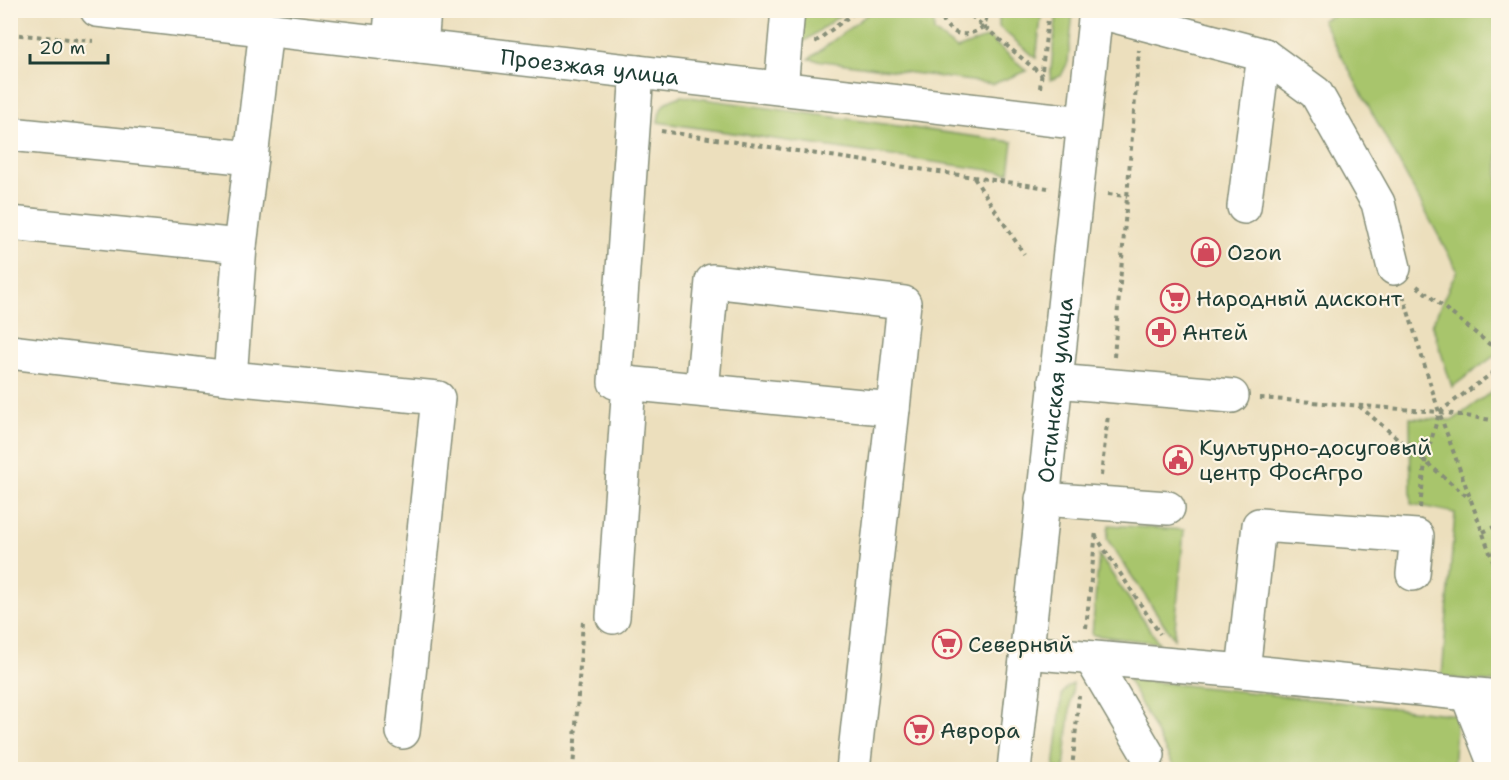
<svg xmlns="http://www.w3.org/2000/svg" width="1509" height="780" font-family="'Shantell Sans',sans-serif">
<style>
.green{fill:#a8c56c;stroke:#648150;stroke-width:1.5}
.lines{fill:none;stroke-linecap:round;stroke-linejoin:round}
.minor-casing{stroke:#868e78;stroke-width:36}
.path{stroke:#868e78;stroke-width:4;stroke-dasharray:4.5 4.5;stroke-linecap:butt}
.minor{stroke:#fff;stroke-width:33}
.labels{text-anchor:middle;dominant-baseline:central;stroke-width:4.5;stroke-linejoin:round;paint-order:stroke}
.street-label{font-size:22px;fill:#1f3d34;stroke:#fcf5e5}
.poi-label{font-size:22px;fill:#1f3d34;stroke:#fcf5e5;text-anchor:start}
</style>
<rect width="100%" height="100%" fill="#fcf5e5"/>
<filter id="ink" filterUnits="userSpaceOnUse"><feTurbulence type="fractalNoise" baseFrequency=".0167" numOctaves="2"/><feDisplacementMap in="SourceGraphic" scale="12" xChannelSelector="R" yChannelSelector="G"/><feConvolveMatrix kernelMatrix="1 2 1 2 8 2 1 2 1" color-interpolation-filters="sRGB"/></filter>
<filter id="wash" filterUnits="userSpaceOnUse"><feTurbulence type="fractalNoise" baseFrequency=".008" numOctaves="4" result="noise"/><feDisplacementMap in="SourceGraphic" scale="24" xChannelSelector="R" yChannelSelector="G"/><feGaussianBlur stdDeviation="1.35" result="paint"/><feColorMatrix in="noise" values="0 0 0 0 0 0 0 0 0 0 0 0 0 0 0 0 0 1.4 0 .05"/><feComposite in="paint" operator="in"/></filter>
<g filter="url(#wash)">
<rect width="100%" height="100%" fill="#ecdfbd"/>
<g class="green">
<polygon points="800,11 846,11 795,48"/>
<polygon points="872,11 933,11 934,32 957,49 988,37 1027,71 993,84 809,59"/>
<polygon points="999,11 1042,11 1036,58 999,27"/>
<polygon points="1057,11 1073,11 1068,62 1061,76 1050,80"/>
<polygon points="1344,11 1498,11 1498,353 1452,387 1432,324 1457,270 1322,20"/>
<path d="M682,96L1013,142L1009,173L658,122C660,104 665,101 682,96Z"/>
<polygon points="1498,387 1498,683 1442,677 1455,513 1411,504 1410,418 1453,420"/>
<polygon points="1109,525 1184,530 1174,639 1107,539"/>
<polygon points="1099,555 1159,643 1092,635"/>
<polygon points="1128,679 1457,715 1453,769 1175,769"/>
<polygon points="1073,684 1064,769 1054,769 1062,694 1067,687"/>
</g>
</g>
<g filter="url(#ink)">
<g class="lines">
<g class="minor-casing">
<g id="minor">
<path id="s1" d="M97,10L1083,123"/>
<polyline points="1096,11 1264,55 1244,207"/>
<polyline points="389,44 392,10"/>
<polyline points="421,47 424,10"/>
<polyline points="1264,55 1316,93 1378,203 1394,268"/>
<polyline points="637,72 615,382 893,409 853,770"/>
<polyline points="781,88 788,10"/>
<polyline points="10,134 251,158 266,29"/>
<polyline points="10,223 240,246 251,158"/>
<polyline points="240,246 230,378 438,398 403,732"/>
<polyline points="10,352 230,378"/>
<polyline points="1055,381 1232,396"/>
<polyline points="702,390 712,281 904,303 893,409"/>
<polyline points="1042,499 1168,508"/>
<polyline points="613,617 629,383"/>
<polyline points="1026,652 1243,671 1498,697"/>
<polyline points="1091,658 1148,755"/>
<polyline points="1243,671 1259,525 1417,536 1413,574"/>
<polyline points="1467,694 1493,760"/>
<path id="s2" d="M1014,770L1096,10"/>
</g>
</g>
<g class="path">
<path d="M940,10C944,35 966,41 984,26L989,10"/>
<polyline points="964,10 1042,75"/>
<polyline points="10,34 93,41"/>
<polyline points="815,42 858,10"/>
<polyline points="1040,88 1049,10"/>
<polyline points="661,131 1048,188"/>
<polyline points="974,178 1024,254"/>
<polyline points="1108,194 1127,196"/>
<polyline points="1417,286 1498,351"/>
<polyline points="1403,295 1439,412 1498,575"/>
<polyline points="1114,357 1139,50"/>
<polyline points="1260,398 1439,412 1498,369"/>
<polyline points="1359,406 1470,499"/>
<polyline points="1440,412 1498,421"/>
<polyline points="1101,476 1108,415"/>
<polyline points="1420,508 1425,462 1439,413"/>
<polyline points="1483,532 1498,525"/>
<polyline points="1095,535 1160,634"/>
<polyline points="1086,628 1096,531"/>
<polyline points="573,770 583,621"/>
<polyline points="1072,770 1079,696"/>
</g>
<use href="#minor" class="minor"/>
</g>
</g>
<defs>
<g id="shop-ring" transform="scale(1.5)"><circle r="9.5" fill="#fcf5e5" stroke="#d1495b" stroke-width="1.5"/><path d="M-5-2.5h2.3a2.7 3.5 0 0 1 5.4 0H5L5.5 6h-11ZM-1.5-2.5h3a1.5 2.3 0 0 0-3 0Z" fill="#d1495b"/></g>
<g id="supermarket-ring" transform="scale(1.5)"><circle r="9.5" fill="#fcf5e5" stroke="#d1495b" stroke-width="1.5"/><path d="M-6-5.5h2.5l.6 2H6L4.5 2H-2.5L-4.4-4H-6ZM-1.5 3.2a1.3 1.3 0 1 0 .1 0ZM3 3.2a1.3 1.3 0 1 0 .1 0Z" fill="#d1495b"/></g>
<g id="pharmacy-ring" transform="scale(1.5)"><circle r="9.5" fill="#fcf5e5" stroke="#d1495b" stroke-width="1.5"/><path d="M-2-6h4v4h4v4h-4v4h-4v-4h-4v-4h4Z" fill="#d1495b"/></g>
<g id="civic-ring" transform="scale(1.5)"><circle r="9.5" fill="#fcf5e5" stroke="#d1495b" stroke-width="1.5"/><path d="M-.6-6.5H3V-4.5H.6V-3L4-1V1h2V6H-6V1h2V-1L-.6-3ZM-1.2 2.5V6h2.4V2.5Z" fill="#d1495b"/></g>
</defs>
<g fill-rule="evenodd">
<use href="#shop-ring" x="1206" y="252"/>
<use href="#supermarket-ring" x="1175" y="298"/>
<use href="#pharmacy-ring" x="1161" y="332"/>
<use href="#civic-ring" x="1178" y="460"/>
<use href="#supermarket-ring" x="947" y="644"/>
<use href="#supermarket-ring" x="919" y="730"/>
</g>
<g class="labels">
<g class="street-label">
<text stroke="none"><textPath href="#s1" startOffset="496">Проезжая улица</textPath></text>
<text stroke="none"><textPath href="#s2" startOffset="382">Остинская улица</textPath></text>
</g>
<g class="poi-label">
<text x="1227" y="252">Ozon</text>
<text x="1196" y="298">Народный дисконт</text>
<text x="1182" y="332">Антей</text>
<text x="1199" y="447">Культурно-досуговый<tspan x="1199" dy="25">центр ФосАгро</tspan></text>
<text x="968" y="644">Северный</text>
<text x="940" y="730">Аврора</text>
</g>
</g>
<rect width="1509" height="780" fill="none" stroke="#fcf5e5" stroke-width="36"/>
<path d="M30 54v9h78v-9" fill="none" stroke="#1f3d34" stroke-width="3"/>
<text x="39" y="54" font-size="18" fill="#1f3d34" stroke="#fcf5e5" stroke-width="4.5" paint-order="stroke">20 m</text>
</svg>
